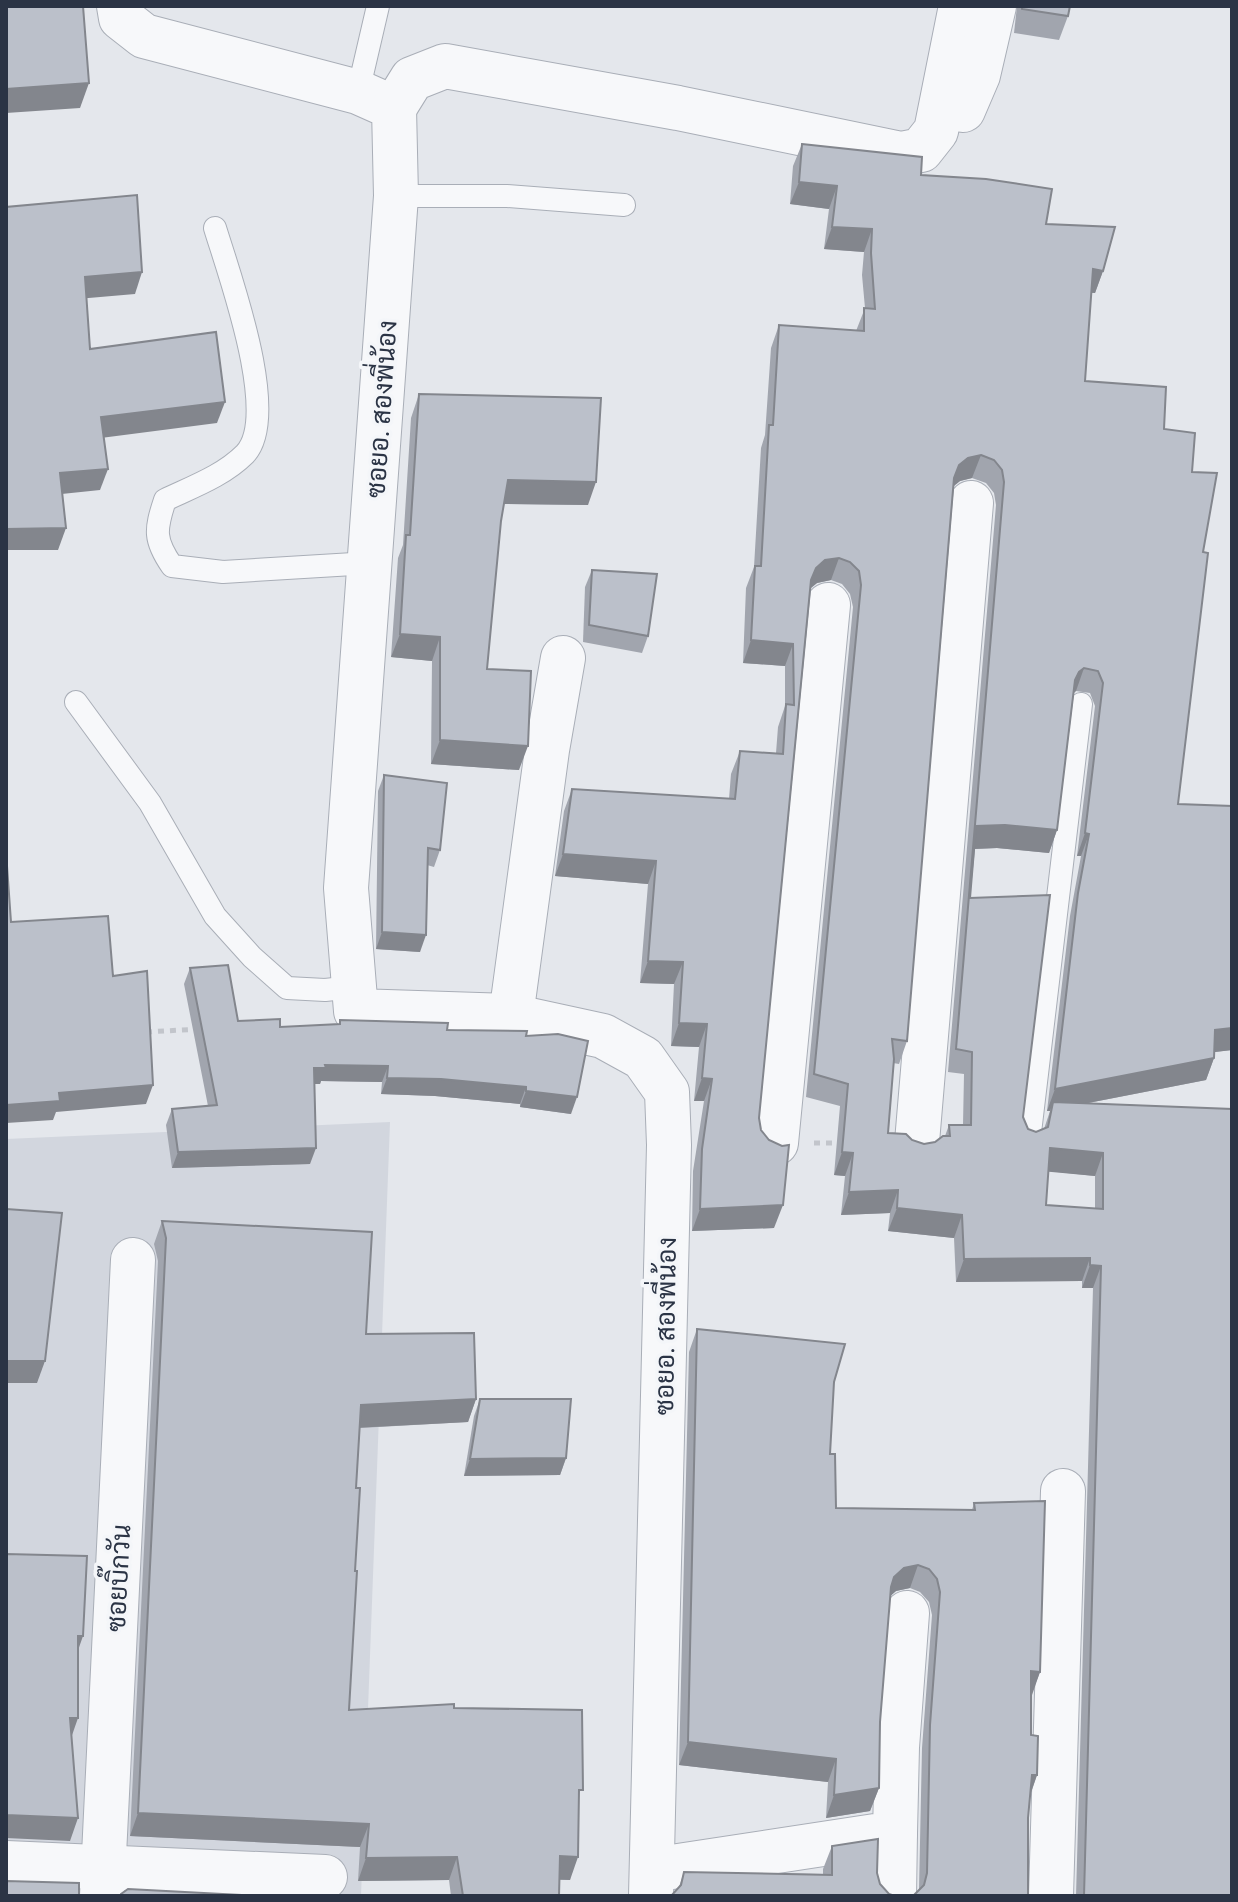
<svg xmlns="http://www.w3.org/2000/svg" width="1238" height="1902" font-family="Ubuntu,Sarabun,sans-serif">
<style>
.built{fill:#d2d6de}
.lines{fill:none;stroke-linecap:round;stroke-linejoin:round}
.lane-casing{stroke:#a9aeb7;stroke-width:24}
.street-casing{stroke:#a9aeb7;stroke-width:46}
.path{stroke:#c2c5cb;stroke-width:5;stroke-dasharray:6 6;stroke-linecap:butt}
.lane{stroke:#f7f8fa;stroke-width:22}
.street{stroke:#f7f8fa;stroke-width:44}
.wall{fill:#a1a5ae;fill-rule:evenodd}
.shaded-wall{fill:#83868d}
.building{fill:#bbc0ca;stroke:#83868d;stroke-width:2;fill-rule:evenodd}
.labels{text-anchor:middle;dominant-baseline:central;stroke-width:7;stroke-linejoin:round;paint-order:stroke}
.street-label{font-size:26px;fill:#2b3445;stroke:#f4f6f9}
</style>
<rect width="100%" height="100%" fill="#e4e7ec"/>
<polygon class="built" points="390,1122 361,1896 6,1896 6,1139"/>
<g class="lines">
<g class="lane-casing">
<g id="lane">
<polyline points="358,92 378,6"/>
<polyline points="396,196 507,196 624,205"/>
<path d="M215,228C229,274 281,416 245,454C223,476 192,487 165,500C155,530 154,540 172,566L223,572L370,563"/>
<polyline points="76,702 150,803 215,916 252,957 287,988 325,990 353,987"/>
<polyline points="1029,1141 1081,704"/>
</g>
</g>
<g class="street-casing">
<g id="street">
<polyline points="119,6 121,18 144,36 358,92 394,108 396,196 346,888 356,1011 511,1016 603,1036 643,1058 667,1092 669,1145 651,1896"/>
<polyline points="394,108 412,79 445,66 678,108 901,154 921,150 936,131 961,6"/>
<polyline points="963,110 978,75 994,6"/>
<polyline points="511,1016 547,750 563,658"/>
<polyline points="917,1142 971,503"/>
<polyline points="776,1143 828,605"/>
<polyline points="6,1863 325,1877"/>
<polyline points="652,1870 895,1833 897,1747 907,1613"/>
<polyline points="102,1896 133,1260"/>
<polyline points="894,1896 895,1833"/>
<polyline points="1051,1896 1063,1491"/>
</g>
</g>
<g class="path">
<polyline points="146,1032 200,1029"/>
<polyline points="814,1143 840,1143"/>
</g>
<use href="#lane" class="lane"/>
<use href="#street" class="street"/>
</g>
<g class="wall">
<polygon points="1017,6 1070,6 1068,16 1059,40 1014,33"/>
<path d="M802,144L921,175L1046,224L1103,271L1095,293H1091L1085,381L1164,429L1192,472L1203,552L1178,804L1232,806V1050L1214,1052V1058L1206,1080L1088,1103L1232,1109V1896H1076L1093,1288H1082V1281L956,1282L954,1238L888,1231L890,1213L841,1215L845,1176L834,1175L840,1106L806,1097L853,607L850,594L842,584L831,580L817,583L811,588L759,1118L774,1228L692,1231L693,1171L704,1101H694L699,1047L671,1046L674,984L640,983L648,884L555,876L564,811L572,789L729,799L731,774L740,751L776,753L778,727L785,706V666L743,663L746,588L754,567L761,448L765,435L771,348L779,325L856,331L865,308L862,275L864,252L824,249L829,209L790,204L793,166ZM972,478L986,483L994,493L996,505L948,1072L964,1074L963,1125H949L945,1136L935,1142L924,1144L888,1133L893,1063L899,1064L907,1041L954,486L960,481ZM1076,691L1090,693L1095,706L1077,856H1081L1070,916L1047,1111H1050L1044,1129L1036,1132L1028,1129L1023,1117L970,898L975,849L997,848L1049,853L1057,830L1074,693ZM1048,1171L1095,1176V1209L1046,1205Z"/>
<polygon points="419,394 588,505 504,504 501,521 487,669 519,770 431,764 432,661 391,657 398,558 403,545 411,418"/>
<polygon points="592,570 648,636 642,653 583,642 585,587"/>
<polygon points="384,775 440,850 434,867 427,865 420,952 376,949 378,791"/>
<polygon points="190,968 238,1021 280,1027 339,1024 340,1020 526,1036 571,1114 520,1107 520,1104 435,1096 381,1094 382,1082 321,1081 320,1084 314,1084 310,1164 172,1168 166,1125 172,1109 208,1106 184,984"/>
<polygon points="162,1221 366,1334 476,1399 468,1422 360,1428 356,1488 355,1571 349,1710 454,1708 579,1801 570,1880 559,1880 559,1896 451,1896 449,1880 358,1881 360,1847 130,1836 158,1261 154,1244"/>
<polygon points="697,1329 845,1344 834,1382 830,1454 835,1454 836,1508 972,1510 974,1503 1045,1501 1040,1672 1031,1695 1031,1735 1038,1736 1037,1775 1030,1796 1028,1818 1028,1896 910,1896 914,1895 919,1890 922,1748 932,1615 929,1602 920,1592 910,1588 896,1591 890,1596 880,1722 879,1788 870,1811 826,1818 828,1782 679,1765 689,1352"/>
<polygon points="480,1399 566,1458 560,1475 464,1476 474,1416"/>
<polygon points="832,1846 877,1873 880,1884 889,1894 679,1887 684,1872 823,1874 823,1869"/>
</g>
<g class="shaded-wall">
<polygon points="89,83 80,108 6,113 6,89"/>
<polygon points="799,182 837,186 829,209 790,204"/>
<polygon points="832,227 872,229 864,252 824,249"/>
<polygon points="1093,269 1103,271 1095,293 1085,292"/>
<polygon points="142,272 135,294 77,299 85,277"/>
<polygon points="225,402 217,423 93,439 101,417"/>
<polygon points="981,455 972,478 960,481 951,488 959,465 968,458"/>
<polygon points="108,469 100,490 52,495 60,473"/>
<polygon points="508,480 596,482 588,505 500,504"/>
<polygon points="66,528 58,550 6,550 6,529"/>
<polygon points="839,558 831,580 817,583 807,591 816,568 825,560"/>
<polygon points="400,634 440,637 432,661 391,657"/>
<polygon points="751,640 793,644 785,666 743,663"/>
<polygon points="1084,668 1076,691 1070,695 1079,672"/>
<polygon points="440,740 528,746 519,770 431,764"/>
<polygon points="1005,825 1057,830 1049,853 997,848 973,849 976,826"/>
<polygon points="1085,833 1089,834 1081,856 1077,856"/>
<polygon points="563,854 656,861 648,884 555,876"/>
<polygon points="382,932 426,935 420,952 376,949"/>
<polygon points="648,961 683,962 674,984 640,983"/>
<polygon points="679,1023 707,1024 699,1047 671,1046"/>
<polygon points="1232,1028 1232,1050 1207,1053 1215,1030"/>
<polygon points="1214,1058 1206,1080 1052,1110 1053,1102 1050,1111 1047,1111 1055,1089"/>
<polygon points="325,1065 388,1066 382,1082 321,1081 320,1084 308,1084 314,1068"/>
<polygon points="387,1078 441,1079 526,1087 520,1104 435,1096 381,1094"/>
<polygon points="702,1078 712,1079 704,1101 694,1101"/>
<polygon points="153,1085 146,1104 56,1112 53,1120 6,1123 6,1105 59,1093"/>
<polygon points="526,1091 577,1097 571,1114 520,1107"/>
<polygon points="316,1148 310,1164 172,1168 178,1152"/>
<polygon points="1050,1148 1103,1153 1095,1176 1041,1171"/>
<polygon points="842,1152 853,1153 845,1176 834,1175"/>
<polygon points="898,1190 890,1213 841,1215 849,1192"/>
<polygon points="783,1205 774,1228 692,1231 700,1209"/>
<polygon points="897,1208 962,1215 954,1238 888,1231"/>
<polygon points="1090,1258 1082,1281 956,1282 964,1259"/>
<polygon points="1090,1265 1101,1266 1093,1288 1082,1288"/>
<polygon points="6,1361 45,1361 37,1383 6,1383"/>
<polygon points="476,1399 468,1422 353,1428 361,1405"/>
<polygon points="566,1458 560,1475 464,1476 470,1459"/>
<polygon points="918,1565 910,1588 896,1591 886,1600 894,1577 904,1568"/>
<polygon points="78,1636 83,1636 75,1659"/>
<polygon points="1031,1671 1040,1672 1032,1695 1023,1694"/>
<polygon points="70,1718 78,1718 70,1741"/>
<polygon points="688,1742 836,1759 828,1782 679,1765"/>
<polygon points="1032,1775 1037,1775 1029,1798"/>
<polygon points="879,1788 870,1811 826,1818 834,1795"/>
<polygon points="138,1813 369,1824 360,1847 130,1836"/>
<polygon points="6,1815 78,1818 70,1841 6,1838"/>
<polygon points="560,1856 578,1857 570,1880 551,1879"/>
<polygon points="457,1857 449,1880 358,1881 366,1858"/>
</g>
<g class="building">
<polygon points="6,6 83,6 89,83 6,89"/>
<polygon points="1022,6 1070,6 1068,16 1022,9"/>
<path d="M802,144L922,157L921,175L986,179L1052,189L1046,224L1115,227L1103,271L1093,269L1085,381L1166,387L1164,429L1195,433L1192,472L1217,473L1203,552L1208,553L1178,804L1232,806V1028L1215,1030L1214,1058L1055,1089L1078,893L1089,834L1085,833L1103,683L1098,671L1084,668L1079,672L1075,680L1057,830L1005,825L976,826L970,898L1050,895L1023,1117L1028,1129L1036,1132L1048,1127L1053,1102L1232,1109V1896H1084L1101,1266L1090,1265V1258L964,1259L962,1215L897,1208L898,1190L849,1192L853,1153L842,1152L848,1084L814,1074L861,585L859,571L850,562L839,558L825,560L816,568L811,580L759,1118L761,1130L769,1140L782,1146L789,1145L783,1205L700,1209L702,1149L712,1079L702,1078L707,1024L679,1023L683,962L648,961L656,861L563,854L572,789L735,799L740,751L783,754L786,704L794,705L793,644L751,640L755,566H761L769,425H773L779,325L864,331V308L875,309L871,253L872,229L832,227L837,186L799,182ZM981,455L994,460L1002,470L1004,482L956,1049L972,1052L971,1125H949L950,1136H943L935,1142L924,1144L912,1140L906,1134L888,1133L894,1059L892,1039L907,1041L954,478L959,465L968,458ZM1050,1148L1103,1153V1209L1046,1205Z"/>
<polygon points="137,195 142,272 85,277 90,349 216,332 225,402 101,417 108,469 60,473 66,528 6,529 6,207"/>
<polygon points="419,394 601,398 596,482 508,480 501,521 487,669 531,671 528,746 440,740 440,637 400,634 406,535 410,535"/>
<polygon points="592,570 657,574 648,636 589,625"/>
<polygon points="384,775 447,783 440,850 428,848 426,935 382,932"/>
<polygon points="6,866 7,866 11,922 108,916 113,976 147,971 153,1085 59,1093 60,1101 6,1105"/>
<polygon points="228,965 238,1021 280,1019 280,1027 340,1024 340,1020 448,1023 447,1030 527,1031 526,1036 558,1034 588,1041 577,1097 526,1091 526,1087 441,1079 387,1078 388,1066 325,1065 326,1068 314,1068 316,1148 178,1152 172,1109 217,1105 190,968"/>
<polygon points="6,1209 62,1213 45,1361 6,1361"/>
<polygon points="162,1221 372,1232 366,1334 474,1333 476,1399 361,1405 356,1488 360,1488 355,1571 357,1571 349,1710 454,1704 454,1708 582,1710 583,1790 579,1790 578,1857 560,1856 559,1896 463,1896 457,1857 366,1858 369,1824 138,1813 166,1238"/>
<polygon points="697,1329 845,1344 834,1382 830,1454 835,1454 836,1508 975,1510 974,1503 1045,1501 1040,1672 1031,1671 1031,1735 1038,1736 1037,1775 1032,1775 1028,1818 1028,1896 910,1896 914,1895 924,1885 927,1873 930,1725 940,1592 937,1579 929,1569 918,1565 904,1568 894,1577 891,1587 880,1722 879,1788 834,1795 836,1759 688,1742"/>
<polygon points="480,1399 571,1399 566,1458 470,1459"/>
<polygon points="6,1554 87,1556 83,1636 78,1636 78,1718 70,1718 78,1818 6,1815"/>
<polygon points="878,1839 877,1873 880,1884 889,1894 895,1896 671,1896 681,1885 684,1872 832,1875 832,1846"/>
<polygon points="6,1881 79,1883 79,1896 6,1896"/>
<polygon points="128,1889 259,1896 121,1896 121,1894"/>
</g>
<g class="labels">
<g class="street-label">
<text transform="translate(381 409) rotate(-86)">ซอยอ. สองพี่น้อง</text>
<text transform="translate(665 1326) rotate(-89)">ซอยอ. สองพี่น้อง</text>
<text transform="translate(118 1578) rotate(-87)">ซอยบิ๊กวัน</text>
</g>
</g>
<rect width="1238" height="1902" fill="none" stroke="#2b3445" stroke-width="16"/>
</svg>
